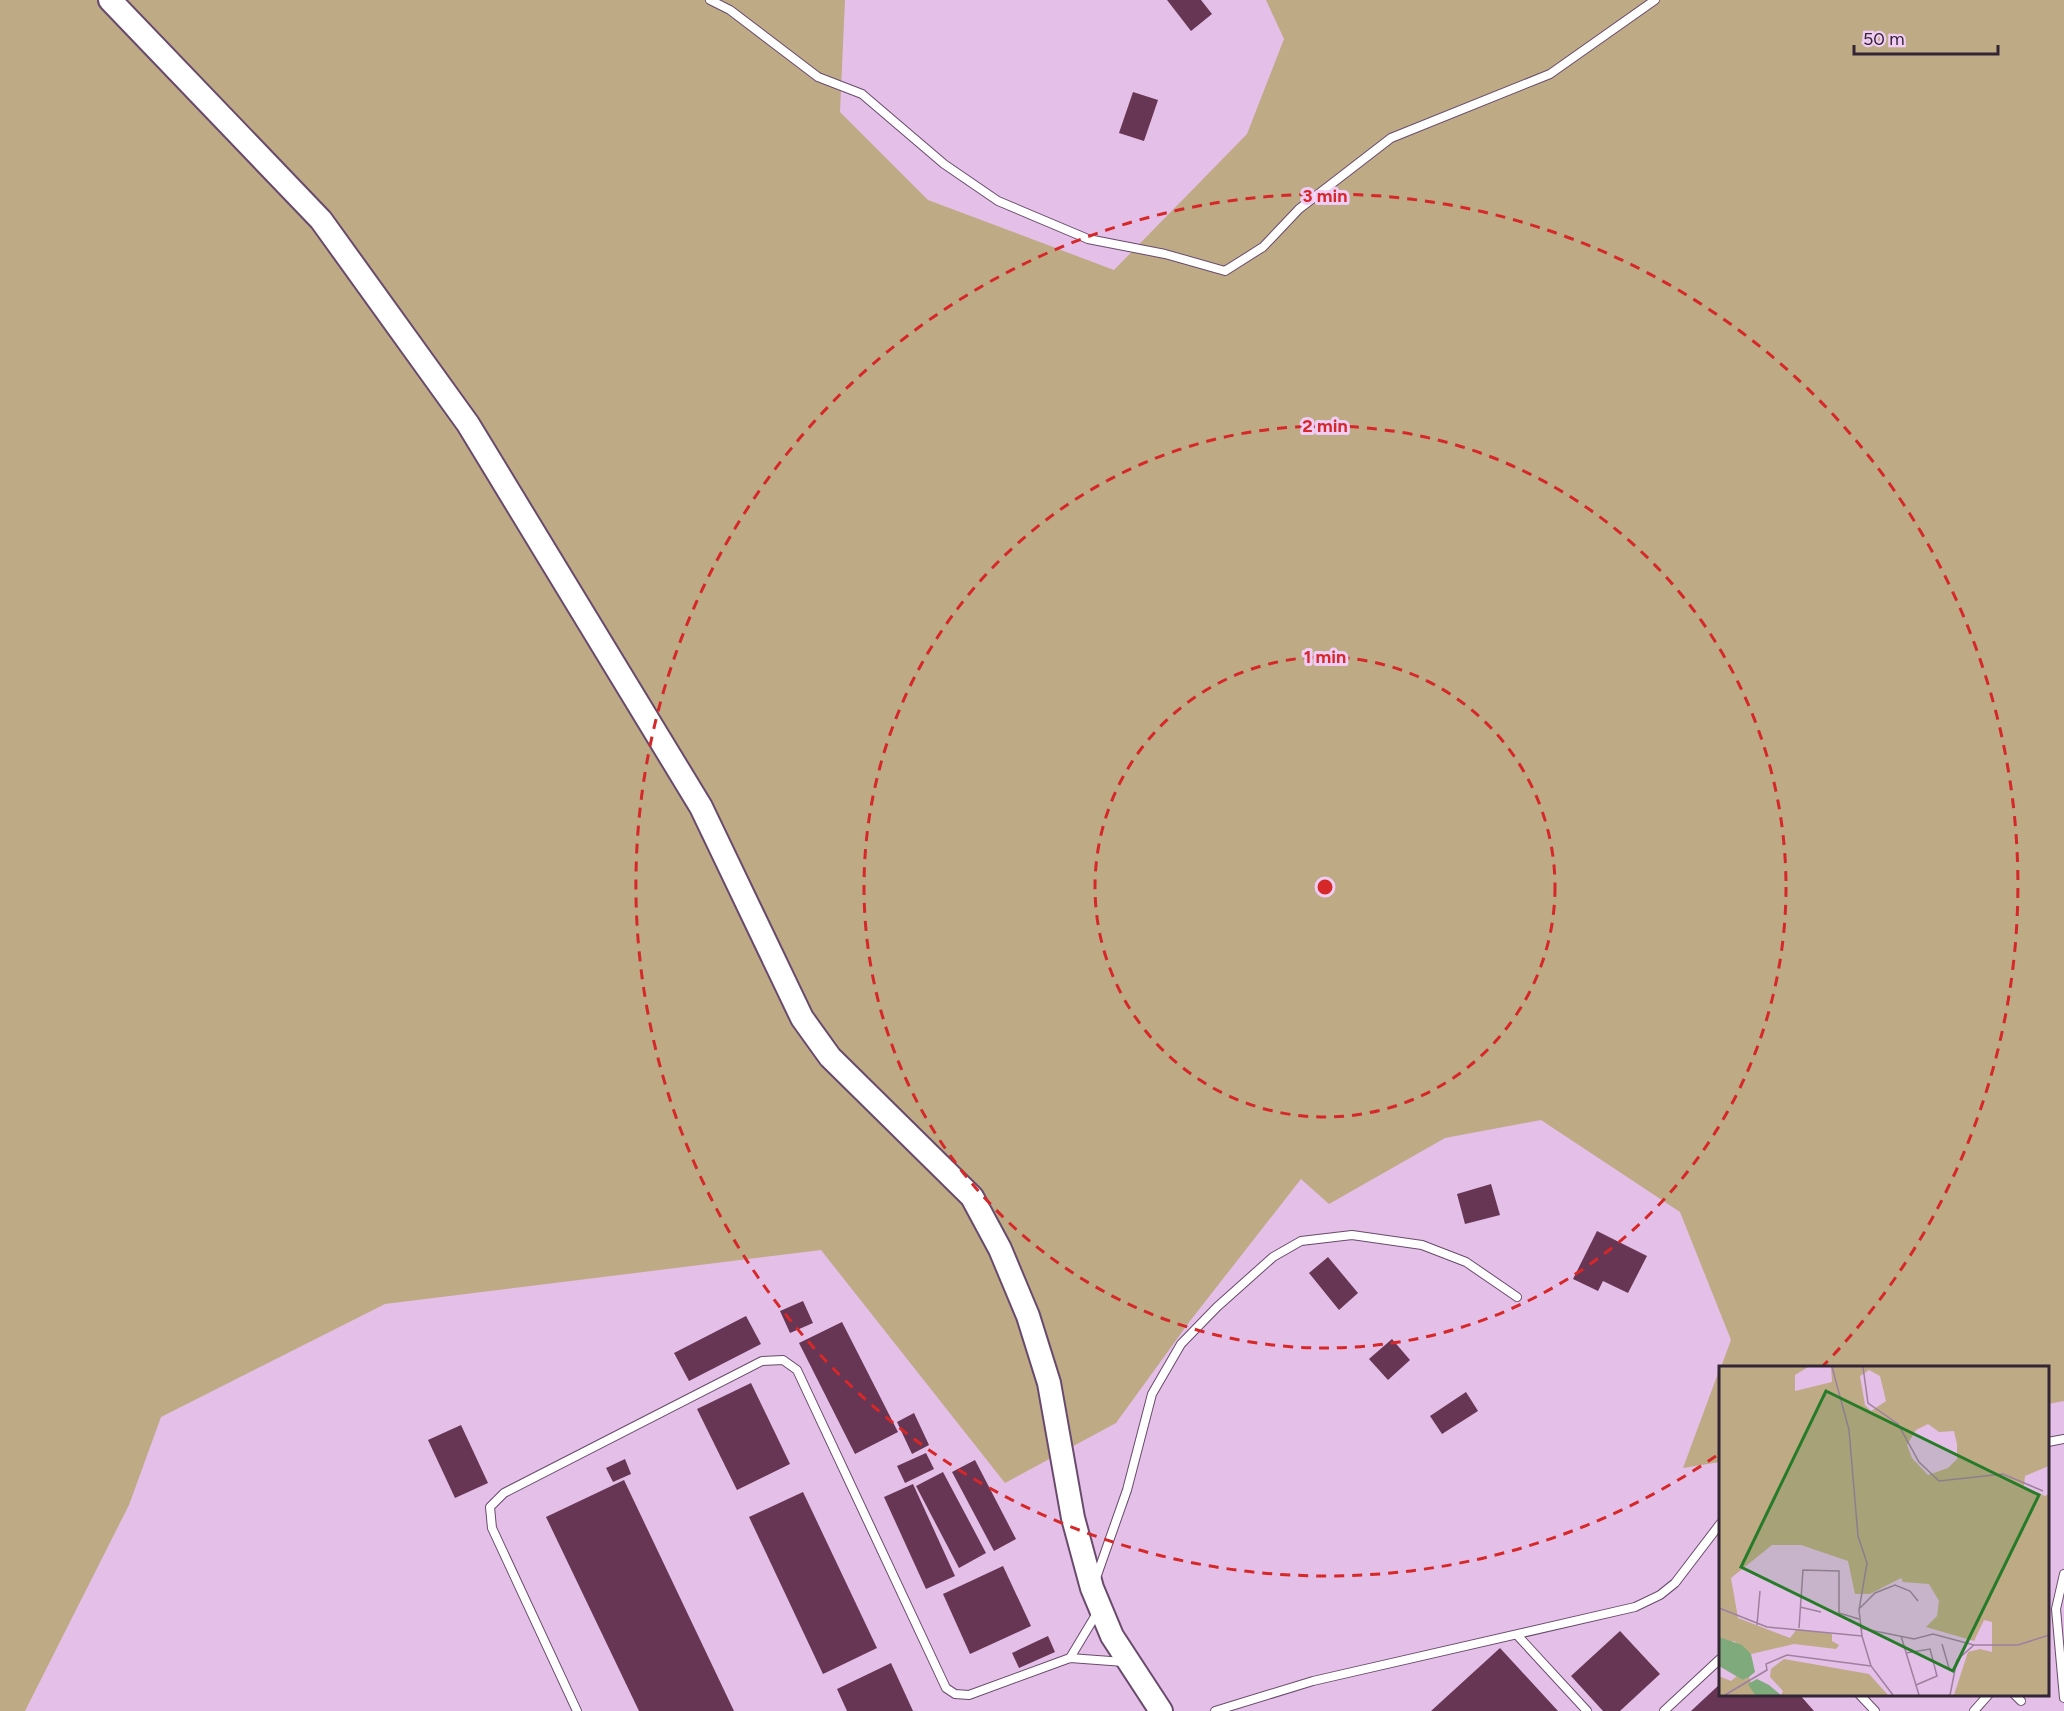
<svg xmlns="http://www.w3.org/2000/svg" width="2064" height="1711" font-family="Figtree,sans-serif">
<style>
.green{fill:#beaa85}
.building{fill:#663654}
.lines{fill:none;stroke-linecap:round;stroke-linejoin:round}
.service-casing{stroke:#694a6c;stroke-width:10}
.secondary-casing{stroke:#694a6c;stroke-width:26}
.service{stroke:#fff;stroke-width:8}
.secondary{stroke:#fff;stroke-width:22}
.ring{fill:none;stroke:#d62828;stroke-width:3;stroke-dasharray:10 8}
.inset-road{fill:none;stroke:#9d819f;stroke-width:1.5}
.view{fill:#267b28;fill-opacity:0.15;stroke:#267b28;stroke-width:3}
.inset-edge{fill:none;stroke:#332534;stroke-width:3}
.centre{fill:#d62828;stroke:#f1ccf4;stroke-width:3}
.ring-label{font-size:18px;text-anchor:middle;font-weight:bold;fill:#d62828;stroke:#f1ccf4;stroke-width:6;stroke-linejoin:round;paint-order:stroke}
</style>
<rect width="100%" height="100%" fill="#e4bfe7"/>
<g class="green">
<polygon points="0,0 845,0 840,112 928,200 1114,270 1247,134 1284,39 1266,0 2064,0 2064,1401 2048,1404 2048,1368 1721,1367 1731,1340 1680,1212 1541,1120 1445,1138 1329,1204 1301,1179 1190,1321 1116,1423 1005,1483 821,1250 385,1304 161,1417 129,1505 25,1711 0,1711"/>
<polygon points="1720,1368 1720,1462 1683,1468"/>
</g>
<g class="building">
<polygon points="1167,0 1201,0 1212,14 1191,31"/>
<polygon points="1133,92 1158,100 1144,141 1119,133"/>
<polygon points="1491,1184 1500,1215 1465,1224 1457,1194"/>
<polygon points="1597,1231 1647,1256 1628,1293 1603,1281 1598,1291 1573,1279"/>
<polygon points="1328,1257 1358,1293 1339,1310 1309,1273"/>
<polygon points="803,1301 813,1323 790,1333 780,1311"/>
<polygon points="746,1316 761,1344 689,1381 674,1353"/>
<polygon points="842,1322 898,1432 855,1454 799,1343"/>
<polygon points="1392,1339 1410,1360 1388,1380 1369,1359"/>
<polygon points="751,1383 790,1464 737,1490 697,1409"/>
<polygon points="1466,1392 1478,1411 1442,1434 1430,1416"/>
<polygon points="914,1413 929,1445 912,1454 897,1422"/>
<polygon points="461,1425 488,1483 455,1498 428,1440"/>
<polygon points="926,1453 934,1469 905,1483 897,1466"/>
<polygon points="625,1459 631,1474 613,1482 606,1468"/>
<polygon points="975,1460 1016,1539 994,1551 952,1472"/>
<polygon points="943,1472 986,1553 959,1568 916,1486"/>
<polygon points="624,1480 734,1711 639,1711 546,1517"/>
<polygon points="913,1484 955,1576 926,1589 884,1497"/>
<polygon points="803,1492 877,1648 823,1674 749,1517"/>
<polygon points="1003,1566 1031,1626 970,1654 943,1594"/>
<polygon points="1620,1631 1660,1674 1620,1711 1603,1711 1571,1676"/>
<polygon points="1048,1636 1055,1652 1019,1668 1012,1653"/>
<polygon points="1500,1648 1558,1711 1431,1711"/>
<polygon points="891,1663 913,1711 847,1711 837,1689"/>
<polygon points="1720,1684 1720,1694 1799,1694 1814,1711 1691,1711"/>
</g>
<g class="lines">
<g class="service-casing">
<g id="service">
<polyline points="710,0 730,10 818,77 862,94 944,164 998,201 1088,239 1165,254 1225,271 1263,247 1299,209 1391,138 1550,74 1655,0"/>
<polyline points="2048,1442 2064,1439"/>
<polyline points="2064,1574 2056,1609 2064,1698"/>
<polyline points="1096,1578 1127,1490 1152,1394 1181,1344 1217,1307 1273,1257 1301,1241 1352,1235 1422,1245 1466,1262 1517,1297"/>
<polyline points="1518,1636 1587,1711"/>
<polyline points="1070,1658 1097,1613"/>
<polyline points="1859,1694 1875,1711"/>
<polyline points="2014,1694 2021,1701"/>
<polyline points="577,1711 492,1528 490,1507 504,1493 762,1361 783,1360 797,1370 946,1688 955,1694 969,1695 1070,1658 1124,1662"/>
<polyline points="1215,1711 1313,1681 1635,1607 1660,1595 1675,1583 1720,1524"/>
<polyline points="1664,1711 1720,1659"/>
<polyline points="1974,1711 1989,1694"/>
</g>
</g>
<g class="secondary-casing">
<polyline id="secondary" points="110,0 321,220 468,424 701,807 802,1018 830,1057 972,1197 1000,1249 1028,1316 1049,1383 1073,1518 1092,1588 1112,1636 1161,1711"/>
</g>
<use href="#service" class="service"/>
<use href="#secondary" class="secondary"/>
</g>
<g class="ring">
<circle cx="1325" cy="887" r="230"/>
<circle cx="1325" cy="887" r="461"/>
<path d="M1716 1456A691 691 0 1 1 1822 1367"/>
</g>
<g transform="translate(1719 1366)">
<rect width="330" height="330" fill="#e4bfe7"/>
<path d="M0,1H89L76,9V25L113,16L112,1H330V100L306,110L305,120L326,130L330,128V329H235L249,286L261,283L273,286V256L265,254L255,275L207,261L218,250L220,235L210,218L184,216L182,212L151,228H136L129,195L82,179H53L12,212L19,252L71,272L78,263L113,268V275L120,279L117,283L75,278L32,288L15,275L8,277L0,271ZM150,4L161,10L167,35L152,45L146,39L141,10ZM209,58L220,66L235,65L238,78V93L229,102L209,109L193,92L188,79L197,64ZM65,293L150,308L169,329H62L64,325L51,311L52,303ZM0,310L12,315L18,310L24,314L30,311L36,329H0Z" fill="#beaa85" fill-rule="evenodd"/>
<path d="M0,271L23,279L32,288L36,306L30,311L24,314L0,300ZM38,313L50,319L62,329H36L29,318Z" fill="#7faa7c"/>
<path class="inset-road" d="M113,1L130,64L139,170L148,197L140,244L143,270L152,300L174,329M144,1L149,37L179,58L200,96L220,115L284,108L324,125M81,241L102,246M0,242L48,261L143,270M141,242L156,227L176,219L191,225L199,235M38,259L41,225M80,262L84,204L120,205V247L140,253M141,262L195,273L214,268L255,279M182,270L200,329M223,278L230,302M187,287L211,283L218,310L197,319M6,329L48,304L47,298L68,289L152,300M231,329L238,294L255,279H299L330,269"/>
<path class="view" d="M107,25L320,129L234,305L22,201Z"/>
<rect width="330" height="330" class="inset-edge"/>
</g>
<circle cx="1325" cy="887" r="9" class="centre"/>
<g class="ring-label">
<text x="1325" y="202">3 min</text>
<text x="1325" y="432">2 min</text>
<text x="1325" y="663">1 min</text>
</g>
<path d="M1854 45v9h144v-9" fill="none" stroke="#332534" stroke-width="3"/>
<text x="1863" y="45" font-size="18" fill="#332534" stroke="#f1ccf4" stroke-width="4.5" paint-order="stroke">50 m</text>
</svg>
